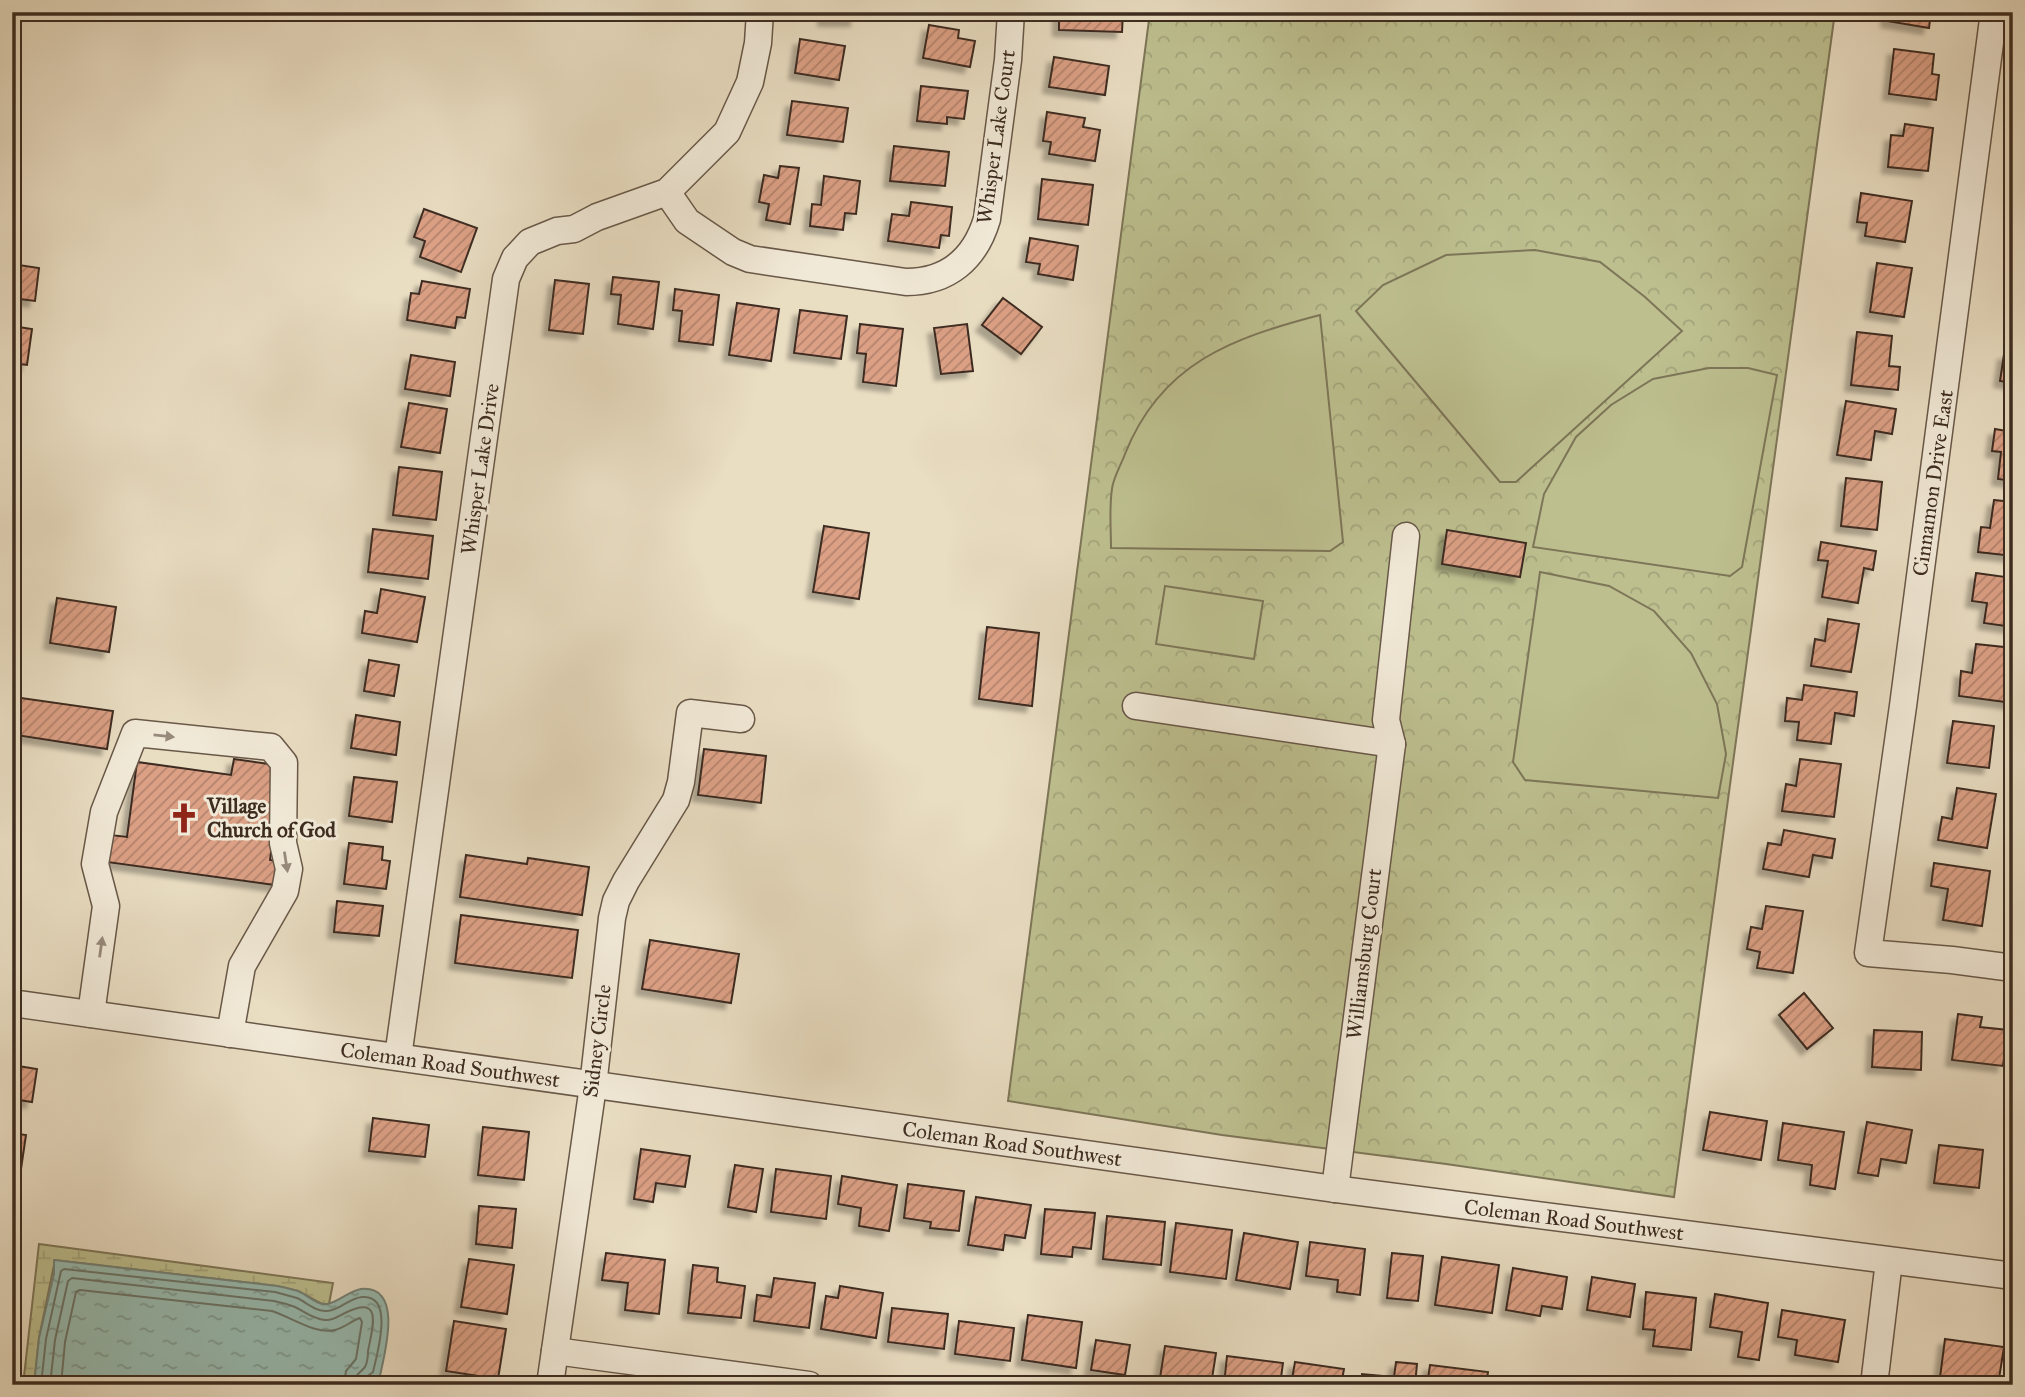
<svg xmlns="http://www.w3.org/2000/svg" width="2025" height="1397" font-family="'IM FELL Great Primer',serif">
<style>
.forest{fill:url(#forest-crowns);stroke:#7d7658;stroke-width:2}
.wetland{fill:url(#wetland-marsh);stroke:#7d7658;stroke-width:2}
.garden{fill:#bdbf8f;stroke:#7d7658;stroke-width:2}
.water{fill:url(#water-ripples);stroke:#738278;stroke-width:2}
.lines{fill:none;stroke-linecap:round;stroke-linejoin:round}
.shore{stroke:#6a7469;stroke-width:2}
.building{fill:url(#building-hatch);stroke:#3d2c20;stroke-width:2;filter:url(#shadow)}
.minor-casing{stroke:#685848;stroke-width:29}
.minor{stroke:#f1e9d7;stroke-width:26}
.oneway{fill:#978a7c}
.labels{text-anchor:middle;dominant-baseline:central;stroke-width:6;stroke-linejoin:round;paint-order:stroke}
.street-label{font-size:21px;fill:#3d2c20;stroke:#f1e9d7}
.poi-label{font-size:21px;font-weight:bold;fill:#3d2c20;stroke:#f1e9d7;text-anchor:start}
</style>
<defs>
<pattern id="forest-crowns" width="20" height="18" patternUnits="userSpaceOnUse" patternTransform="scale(1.75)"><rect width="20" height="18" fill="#bdbf8f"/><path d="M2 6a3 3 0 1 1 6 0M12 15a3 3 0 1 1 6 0" fill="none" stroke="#a3a47b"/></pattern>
<pattern id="wetland-marsh" width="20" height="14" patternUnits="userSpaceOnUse" patternTransform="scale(1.75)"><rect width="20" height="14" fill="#bdbf8f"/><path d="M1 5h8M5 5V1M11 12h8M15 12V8" fill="none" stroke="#a3a47b"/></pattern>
<pattern id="water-ripples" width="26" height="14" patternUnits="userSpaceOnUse" patternTransform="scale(1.75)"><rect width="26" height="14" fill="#97bcb2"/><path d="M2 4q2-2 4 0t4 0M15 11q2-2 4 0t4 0" fill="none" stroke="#7c9990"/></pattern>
<pattern id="building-hatch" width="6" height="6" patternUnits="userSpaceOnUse" patternTransform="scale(1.75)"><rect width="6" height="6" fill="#dca085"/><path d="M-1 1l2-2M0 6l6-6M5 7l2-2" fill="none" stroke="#b4836c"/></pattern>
<filter id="shadow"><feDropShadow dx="-6" dy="6" stdDeviation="2" flood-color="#0004"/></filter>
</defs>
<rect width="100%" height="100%" fill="#e9ddc2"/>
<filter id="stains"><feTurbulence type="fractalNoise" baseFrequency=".00286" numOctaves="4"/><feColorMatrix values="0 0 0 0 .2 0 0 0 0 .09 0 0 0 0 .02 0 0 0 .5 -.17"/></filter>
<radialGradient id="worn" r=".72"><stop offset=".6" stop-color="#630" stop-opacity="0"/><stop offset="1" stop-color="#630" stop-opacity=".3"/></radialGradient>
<polygon class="forest" points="1150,12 1835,12 1674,1197 1446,1164 1222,1135 1008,1101"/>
<polygon class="wetland" points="39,1244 333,1283 329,1304 322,1304 298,1291 277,1286 55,1260 39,1338 34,1385 23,1385"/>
<g class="garden">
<polygon points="1535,250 1600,262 1645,297 1682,331 1516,482 1500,482 1356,311 1383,285 1446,255"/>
<path d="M1320,315L1343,542L1330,551L1111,548C1111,529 1109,508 1112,489C1113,478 1121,465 1125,454C1161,363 1232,338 1320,315Z"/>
<polygon points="1709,368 1748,368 1777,375 1742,567 1730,576 1533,547 1544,494 1576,437 1611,405 1653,379"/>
<polygon points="1540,572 1609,586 1654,611 1691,653 1717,704 1726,754 1718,798 1525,780 1513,762"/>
<polygon points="1165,586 1263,601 1254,659 1156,644"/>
</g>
<path class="water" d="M54,1260L277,1286C284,1287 291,1289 298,1291C306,1294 318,1306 327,1304C337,1303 349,1291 361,1289C405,1285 384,1356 379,1380L347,1385H34L39,1338L54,1274Z"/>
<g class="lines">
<g class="shore">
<path d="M41,1385L46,1339L61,1271L64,1269L275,1292C282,1294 290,1296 297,1298C306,1302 316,1312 327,1311C339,1311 349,1298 362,1297C395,1294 377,1354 373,1372L365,1378L363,1385"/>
<path d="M50,1385L55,1340L68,1281L72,1278L274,1301C281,1303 288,1304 295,1307C305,1312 313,1319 325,1320C333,1321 338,1316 345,1313C383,1294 373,1326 368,1351C368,1355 367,1363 365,1367C359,1374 355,1374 354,1385"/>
<path d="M61,1385L65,1342L76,1292L80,1290L272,1311C291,1317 316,1335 335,1330C344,1328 351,1321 360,1318L362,1322L356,1359L346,1371L344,1385"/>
</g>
</g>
<g class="building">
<rect x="824" y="12" width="32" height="8"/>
<polygon points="1059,12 1123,12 1122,32 1059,30"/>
<polygon points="1888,12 1931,12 1929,28 1887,21"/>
<polygon points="929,25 959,30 958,38 975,41 970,67 923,58"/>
<polygon points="800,39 845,46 839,80 795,73"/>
<polygon points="1894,49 1934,54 1932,74 1939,75 1936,100 1889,94"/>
<polygon points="1054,57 1109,66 1105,95 1049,87"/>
<polygon points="921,86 968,91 964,119 947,117 947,124 917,121"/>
<polygon points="792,101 848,108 843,142 787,135"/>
<polygon points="1047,112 1085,118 1083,127 1100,130 1095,161 1049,154 1051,142 1043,141"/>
<polygon points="1905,124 1933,128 1928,171 1888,167 1891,135 1903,136"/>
<polygon points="894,146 949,152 945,186 890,181"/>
<polygon points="780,166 799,168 790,224 766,220 769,204 759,202 764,175 778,178"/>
<polygon points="824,176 860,181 856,214 845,213 843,230 810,226 812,204 821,205"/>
<polygon points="1042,179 1093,185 1088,225 1038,219"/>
<polygon points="1861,193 1912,201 1905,242 1865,236 1867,223 1857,222"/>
<polygon points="911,202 952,207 949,236 941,235 939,248 888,241 892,214 909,216"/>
<polygon points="424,209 477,228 461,272 420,257 425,241 414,237"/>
<polygon points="1030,238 1078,246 1073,280 1038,274 1040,264 1026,262"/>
<polygon points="1877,263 1912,268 1904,317 1870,312"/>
<polygon points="12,264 39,268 35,301 12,298"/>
<polygon points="613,277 659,282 653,329 618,324 621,295 611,294"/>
<polygon points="555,280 589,284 583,334 549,330"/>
<polygon points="422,281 470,289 465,318 457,317 455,328 407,320 411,293 419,294"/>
<polygon points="675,289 719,295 713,345 679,341 682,311 673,310"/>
<polygon points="1003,298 1042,327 1021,354 982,325"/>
<polygon points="737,303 779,309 771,361 729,355"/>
<polygon points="800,310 847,316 841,359 794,353"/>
<polygon points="860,324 903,329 896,386 863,382 866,354 857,353"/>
<polygon points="967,324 973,371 941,374 934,328"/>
<polygon points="12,326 32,329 27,365 12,363"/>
<polygon points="1857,332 1892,336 1889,366 1900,367 1898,390 1851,385"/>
<polygon points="2004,354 2013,355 2013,383 2000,381"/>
<polygon points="411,355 455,362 450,396 405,389"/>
<polygon points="1846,401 1896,409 1892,434 1875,431 1871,460 1837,455"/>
<polygon points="409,403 447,409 440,453 401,447"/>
<polygon points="1995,429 2013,432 2013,481 1998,479 2001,452 1992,451"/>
<polygon points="399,467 442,472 436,520 393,515"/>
<polygon points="1846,478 1882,482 1877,530 1841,526"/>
<polygon points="1994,500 2013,502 2013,556 1978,552 1981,527 1990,528"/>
<polygon points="824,526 869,533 859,599 813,592"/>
<polygon points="373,529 433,536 428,579 368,572"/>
<polygon points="1447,530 1526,543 1520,577 1442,564"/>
<polygon points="1821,542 1876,551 1873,570 1864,568 1858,603 1822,597 1828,561 1818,560"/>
<polygon points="1976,573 2013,578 2013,627 1984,623 1987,603 1972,601"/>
<polygon points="381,589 425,597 417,642 362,633 365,611 377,613"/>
<polygon points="57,598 116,607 109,652 50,643"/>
<polygon points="1828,619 1859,624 1851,672 1811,666 1815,639 1825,641"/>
<polygon points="987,627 1039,633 1032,706 979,699"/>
<polygon points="1976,644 2013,648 2010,674 2013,674 2013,703 1959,696 1961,671 1972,673"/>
<polygon points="369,660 399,665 394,696 364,691"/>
<polygon points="1804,685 1857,692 1854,716 1835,713 1831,744 1797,740 1799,722 1785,721 1787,698 1802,700"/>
<polygon points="21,698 113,711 107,749 16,735"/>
<polygon points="356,715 400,722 396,755 351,748"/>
<polygon points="1953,721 1994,726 1989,768 1947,763"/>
<polygon points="704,749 766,756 761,803 698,795"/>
<polygon points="234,759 283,766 270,860 285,862 282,886 107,862 111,835 127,837 137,762 231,775"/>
<polygon points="1800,759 1841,764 1834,817 1782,811 1786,784 1796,786"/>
<polygon points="354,777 397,782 392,822 349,816"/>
<polygon points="1957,788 1996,794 1987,848 1938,840 1942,817 1952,819"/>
<polygon points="1784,830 1835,839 1832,858 1813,855 1809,877 1763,869 1768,843 1781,845"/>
<polygon points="349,843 383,847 382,860 390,861 386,889 344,884"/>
<polygon points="466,855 527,864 528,858 589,867 582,915 460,897"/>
<polygon points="1934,863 1990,871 1982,926 1943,920 1948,889 1931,886"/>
<polygon points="337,901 383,906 379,936 334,932"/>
<polygon points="1766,906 1803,911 1793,973 1757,968 1760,952 1747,949 1751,927 1762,929"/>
<polygon points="461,915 578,930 572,978 455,963"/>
<polygon points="650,940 739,954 731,1003 642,989"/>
<polygon points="1804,993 1833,1028 1807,1049 1779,1015"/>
<polygon points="1958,1014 1982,1017 1980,1027 2008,1030 2003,1066 1952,1060"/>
<polygon points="1874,1030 1922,1032 1921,1070 1872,1067"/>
<polygon points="12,1065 37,1069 32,1102 12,1099"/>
<polygon points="1710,1112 1767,1121 1761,1160 1703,1150"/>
<polygon points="373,1118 429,1125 425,1157 369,1151"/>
<polygon points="1867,1122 1912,1130 1906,1163 1881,1159 1878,1176 1858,1173"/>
<polygon points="1783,1123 1844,1132 1835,1189 1810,1185 1812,1165 1778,1160"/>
<polygon points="483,1127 529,1132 524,1180 478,1175"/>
<polygon points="12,1133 26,1135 21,1169 12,1167"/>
<polygon points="1939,1145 1983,1150 1979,1188 1934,1183"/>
<polygon points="641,1149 690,1156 685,1187 656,1183 653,1202 634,1199"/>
<polygon points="735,1165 763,1169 756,1212 728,1207"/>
<polygon points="776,1169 831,1176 826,1219 771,1212"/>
<polygon points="842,1176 897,1185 889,1231 859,1226 861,1208 838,1204"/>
<polygon points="908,1184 964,1191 959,1231 930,1228 931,1222 904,1218"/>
<polygon points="976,1197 1031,1205 1025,1238 1005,1235 1003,1250 968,1245"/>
<polygon points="479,1206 516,1209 512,1248 476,1244"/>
<polygon points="1045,1209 1095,1213 1091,1249 1073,1247 1072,1257 1041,1254"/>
<polygon points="1107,1216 1165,1222 1161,1265 1103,1259"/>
<polygon points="1176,1223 1232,1230 1226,1279 1170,1272"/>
<polygon points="1244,1233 1298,1242 1290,1289 1236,1280"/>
<polygon points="1310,1242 1365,1249 1360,1295 1337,1292 1338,1280 1306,1276"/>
<polygon points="606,1253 665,1260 659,1314 625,1310 628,1283 602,1280"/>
<polygon points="1392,1253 1423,1256 1418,1301 1387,1298"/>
<polygon points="1442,1257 1499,1265 1492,1313 1435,1305"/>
<polygon points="469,1259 514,1265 507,1314 461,1307"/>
<polygon points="693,1265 718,1268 717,1282 745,1286 741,1318 688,1313"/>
<polygon points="1513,1268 1567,1277 1562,1309 1542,1306 1540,1316 1506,1310"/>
<polygon points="1592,1277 1635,1284 1630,1317 1587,1310"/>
<polygon points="774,1278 815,1283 809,1328 754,1321 757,1295 771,1297"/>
<polygon points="840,1286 883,1293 876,1338 821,1329 826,1296 838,1298"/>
<polygon points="1646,1292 1696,1298 1691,1350 1653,1346 1655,1330 1643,1329"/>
<polygon points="1715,1294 1768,1303 1759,1360 1738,1357 1742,1332 1710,1327"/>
<polygon points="892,1308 948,1314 944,1349 888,1342"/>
<polygon points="1782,1310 1845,1320 1838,1362 1795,1355 1797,1340 1778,1337"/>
<polygon points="1028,1315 1082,1322 1076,1368 1022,1360"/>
<polygon points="454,1321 506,1329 498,1379 446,1371"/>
<polygon points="959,1321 1014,1328 1010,1361 955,1354"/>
<polygon points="1945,1339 2004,1347 1998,1385 1968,1381 1968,1385 1939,1385"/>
<polygon points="1096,1340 1130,1345 1125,1375 1091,1370"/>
<polygon points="1165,1346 1216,1353 1211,1385 1160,1378"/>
<polygon points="1227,1356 1283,1363 1280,1385 1224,1385"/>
<polygon points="1295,1362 1344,1369 1341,1385 1291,1385"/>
<polygon points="1396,1362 1417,1364 1415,1385 1361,1385 1362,1374 1394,1377"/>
<polygon points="1430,1365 1488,1372 1486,1385 1427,1385"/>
</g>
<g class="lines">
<g class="minor-casing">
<g id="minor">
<polyline points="1994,12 1903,706 1868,953 1952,960 2013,968"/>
<path d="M667,192L687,221L733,252L750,259L906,282C948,282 975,259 987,219L1008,60L1011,12"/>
<polyline points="1136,706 1392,744"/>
<polyline points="12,1003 1335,1189 2013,1276"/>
<polyline points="91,1014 106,906 95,864 104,812 135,733 271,747 284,763 283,843 289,869 285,891 242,966 230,1034"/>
<polyline points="398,1057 506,279 515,258 530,242 557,231 574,229 597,217 667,192 727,132 750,82 758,43 760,12"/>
<polyline points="1335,1189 1392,744 1386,720 1406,536"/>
<polyline points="555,1351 809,1385"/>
<polyline points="550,1385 593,1086 612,918 616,901 626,881 676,800 681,782 690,713 741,719"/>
<polyline points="1874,1385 1889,1261"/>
</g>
</g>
<use href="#minor" class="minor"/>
</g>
<defs><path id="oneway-solid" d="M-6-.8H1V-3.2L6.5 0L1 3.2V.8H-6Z" transform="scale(1.75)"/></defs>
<g class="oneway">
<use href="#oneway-solid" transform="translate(164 736) rotate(6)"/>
<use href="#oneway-solid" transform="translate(286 862) rotate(81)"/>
<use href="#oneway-solid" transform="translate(101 947) rotate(-82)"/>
</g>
<defs>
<g id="church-bare" transform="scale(2.415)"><path d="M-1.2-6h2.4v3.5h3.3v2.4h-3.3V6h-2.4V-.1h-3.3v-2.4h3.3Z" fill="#8f2418" stroke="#f1e9d7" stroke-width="2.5" paint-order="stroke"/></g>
</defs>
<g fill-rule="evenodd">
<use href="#church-bare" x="184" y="818"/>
</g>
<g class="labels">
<g class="street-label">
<text transform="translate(996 137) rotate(-82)">Whisper Lake Court</text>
<text transform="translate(480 469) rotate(-82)">Whisper Lake Drive</text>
<text transform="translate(1933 483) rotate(-82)">Cinnamon Drive East</text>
<text transform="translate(1364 954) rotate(-83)">Williamsburg Court</text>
<text transform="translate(597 1041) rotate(-83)">Sidney Circle</text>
<text transform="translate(450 1065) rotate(8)">Coleman Road Southwest</text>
<text transform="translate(1012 1144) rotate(8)">Coleman Road Southwest</text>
<text transform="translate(1574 1220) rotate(7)">Coleman Road Southwest</text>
</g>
<g class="poi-label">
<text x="207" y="806">Village<tspan x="207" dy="24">Church of God</tspan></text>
</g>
</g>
<rect width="2025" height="1397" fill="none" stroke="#e9ddc2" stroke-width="42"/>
<rect x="14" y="14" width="1997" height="1369" fill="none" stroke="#3d2c20" stroke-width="3.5"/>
<rect x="21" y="21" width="1983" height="1355" fill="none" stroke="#3d2c20" stroke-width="2"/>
<rect width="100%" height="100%" filter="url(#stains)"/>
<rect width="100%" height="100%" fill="url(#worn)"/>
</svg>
